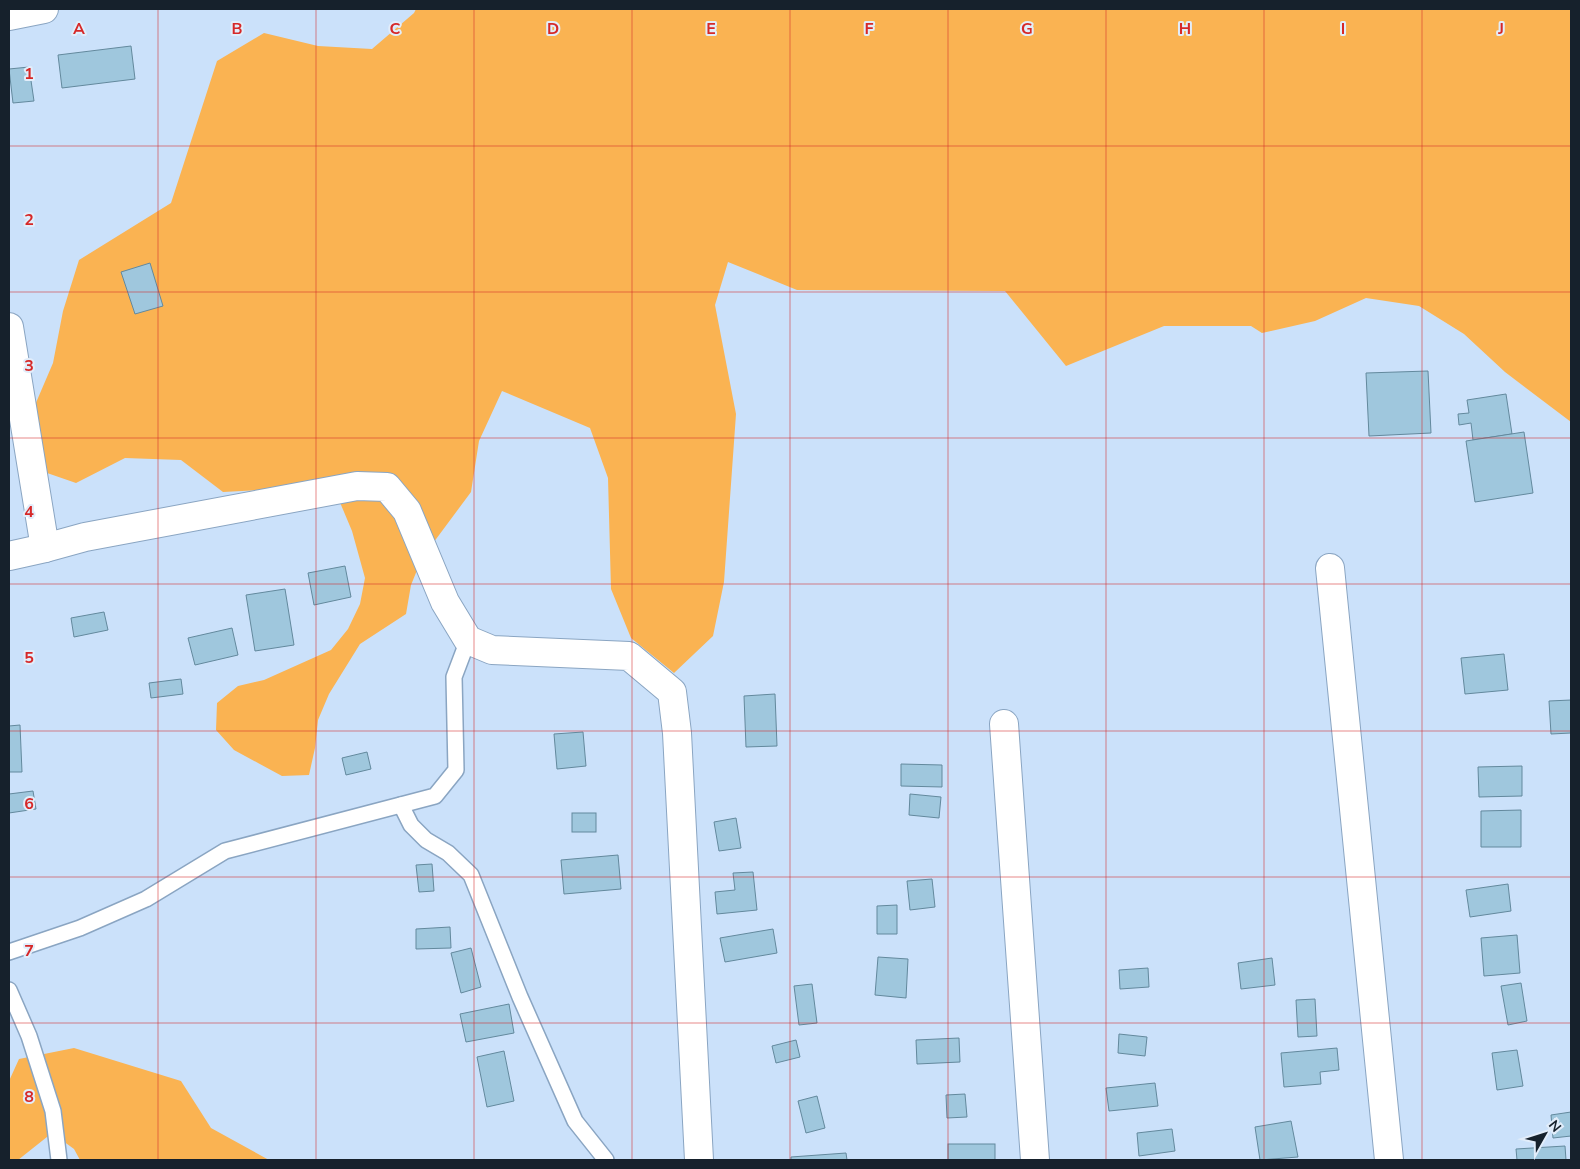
<svg xmlns="http://www.w3.org/2000/svg" width="1580" height="1169" font-family="'Nunito Sans',sans-serif">
<style>
.green{fill:#fab352}
.building{fill:#9fc7dd;stroke:#63899d}
.lines{fill:none;stroke-linecap:round;stroke-linejoin:round}
.service-casing{stroke:#8aa5c2;stroke-width:18}
.minor-casing{stroke:#8aa5c2;stroke-width:30}
.service{stroke:#fff;stroke-width:15}
.minor{stroke:#fff;stroke-width:28}
.grid{fill:none;stroke:#d62828;stroke-width:1;stroke-opacity:0.55}
.grid-label{font-size:16px;text-anchor:middle;font-weight:bold;fill:#d62828;stroke:#e2edfa;stroke-width:4;stroke-linejoin:round;paint-order:stroke}
</style>
<rect width="100%" height="100%" fill="#cbe1fa"/>
<g class="green">
<polygon points="416,9 1571,9 1571,422 1505,372 1464,334 1419,306 1366,298 1315,321 1262,333 1251,326 1164,326 1066,366 1005,291 797,290 728,262 715,305 736,414 724,582 713,636 674,673 631,638 611,589 608,478 590,428 502,391 479,441 471,492 422,558 411,585 406,614 360,644 329,694 318,720 315,748 309,775 282,776 234,750 216,730 217,703 238,686 264,680 331,650 348,629 360,604 365,578 352,531 331,481 277,489 223,492 181,460 125,458 76,483 24,465 32,412 53,363 63,311 79,260 171,203 217,61 264,33 318,46 372,49 414,13"/>
<polygon points="74,1048 181,1081 211,1128 269,1160 80,1160 74,1149 52,1133 18,1160 9,1160 9,1081 19,1059"/>
</g>
<g class="building">
<polygon points="131,46 135,79 62,88 58,55"/>
<polygon points="29,67 34,101 13,103 9,69"/>
<polygon points="150,263 163,306 135,314 121,272"/>
<polygon points="1428,371 1431,433 1369,436 1366,373"/>
<polygon points="1506,394 1512,434 1473,440 1471,423 1459,425 1458,414 1469,413 1467,400"/>
<polygon points="1524,432 1533,493 1475,502 1466,441"/>
<polygon points="345,566 351,597 314,605 308,573"/>
<polygon points="285,589 294,645 255,651 246,595"/>
<polygon points="104,612 108,630 74,637 71,618"/>
<polygon points="232,628 238,655 195,665 188,638"/>
<polygon points="1504,654 1508,690 1465,694 1461,658"/>
<polygon points="181,679 183,694 151,698 149,683"/>
<polygon points="775,694 777,746 746,747 744,696"/>
<polygon points="1571,700 1571,733 1551,734 1549,701"/>
<polygon points="20,725 22,772 9,772 9,726"/>
<polygon points="583,732 586,766 557,769 554,734"/>
<polygon points="367,752 371,769 346,775 342,758"/>
<polygon points="901,764 942,765 942,787 901,786"/>
<polygon points="1522,766 1522,796 1479,797 1478,767"/>
<polygon points="33,791 36,809 9,813 9,794"/>
<polygon points="910,794 941,797 939,818 909,815"/>
<polygon points="1521,810 1521,847 1481,847 1481,811"/>
<rect x="572" y="813" width="24" height="19"/>
<polygon points="736,818 741,848 719,851 714,822"/>
<polygon points="618,855 621,889 564,894 561,860"/>
<polygon points="432,864 434,891 419,892 416,865"/>
<polygon points="753,872 757,910 717,914 715,892 735,890 733,873"/>
<polygon points="932,879 935,907 910,910 907,881"/>
<polygon points="1508,884 1511,911 1470,917 1466,890"/>
<polygon points="897,905 897,934 877,934 877,906"/>
<polygon points="450,927 451,948 416,949 416,929"/>
<polygon points="773,929 777,953 725,962 720,938"/>
<polygon points="1517,935 1520,973 1484,976 1481,938"/>
<polygon points="471,948 481,987 461,993 451,953"/>
<polygon points="878,957 908,959 906,998 875,995"/>
<polygon points="1272,958 1275,985 1241,989 1238,963"/>
<polygon points="1148,968 1149,987 1120,989 1119,970"/>
<polygon points="1521,983 1527,1021 1508,1025 1501,986"/>
<polygon points="812,984 817,1023 799,1025 794,986"/>
<polygon points="1315,999 1317,1036 1298,1037 1296,1000"/>
<polygon points="509,1004 514,1033 466,1042 460,1014"/>
<polygon points="1119,1034 1147,1037 1145,1056 1118,1053"/>
<polygon points="959,1038 960,1062 917,1064 916,1040"/>
<polygon points="796,1040 800,1057 776,1063 772,1046"/>
<polygon points="1337,1048 1339,1070 1320,1072 1321,1084 1284,1087 1281,1053"/>
<polygon points="1517,1050 1523,1086 1497,1090 1492,1053"/>
<polygon points="504,1051 514,1101 487,1107 477,1057"/>
<polygon points="1155,1083 1158,1106 1109,1111 1106,1088"/>
<polygon points="965,1094 967,1117 947,1118 946,1095"/>
<polygon points="817,1096 825,1128 806,1133 798,1101"/>
<polygon points="1571,1112 1571,1136 1553,1138 1551,1115"/>
<polygon points="1291,1121 1298,1157 1260,1160 1255,1127"/>
<polygon points="1172,1129 1175,1151 1139,1156 1137,1133"/>
<rect x="948" y="1144" width="47" height="16"/>
<polygon points="1565,1146 1566,1160 1517,1160 1516,1149"/>
<polygon points="846,1153 847,1160 791,1160 791,1157"/>
</g>
<g class="lines">
<g class="service-casing">
<g id="service">
<polyline points="401,805 411,825 426,840 448,853 471,875 520,997 575,1121 606,1160"/>
<polyline points="9,952 80,928 146,899 225,851 435,796 456,770 454,677 468,640"/>
<polyline points="9,990 29,1036 53,1111 59,1160"/>
</g>
</g>
<g class="minor-casing">
<g id="minor">
<polyline points="9,16 44,9"/>
<polyline points="9,327 45,548 85,537 357,486 387,487 407,511 445,602 468,640 492,650 629,656 672,692 677,733 699,1160"/>
<polyline points="9,556 45,548"/>
<polyline points="1330,568 1389,1160"/>
<polyline points="1004,724 1035,1160"/>
</g>
</g>
<use href="#service" class="service"/>
<use href="#minor" class="minor"/>
</g>
<path class="grid" d="M158,9V1160M316,9V1160M474,9V1160M632,9V1160M790,9V1160M948,9V1160M1106,9V1160M1264,9V1160M1422,9V1160M9,146H1571M9,292H1571M9,438H1571M9,584H1571M9,731H1571M9,877H1571M9,1023H1571"/>
<g class="grid-label">
<text x="79" y="34">A</text>
<text x="237" y="34">B</text>
<text x="395" y="34">C</text>
<text x="553" y="34">D</text>
<text x="711" y="34">E</text>
<text x="869" y="34">F</text>
<text x="1027" y="34">G</text>
<text x="1185" y="34">H</text>
<text x="1343" y="34">I</text>
<text x="1501" y="34">J</text>
<text x="29" y="79">1</text>
<text x="29" y="225">2</text>
<text x="29" y="371">3</text>
<text x="29" y="517">4</text>
<text x="29" y="663">5</text>
<text x="29" y="809">6</text>
<text x="29" y="956">7</text>
<text x="29" y="1102">8</text>
</g>
<rect width="1580" height="1169" fill="none" stroke="#16212c" stroke-width="20"/>
<g transform="translate(1545 1134) rotate(51)" stroke="#e2edfa" stroke-width="4" paint-order="stroke">
<path d="M0-4L9 19L0 12L-9 19Z" fill="#16212c"/>
<text y="-8" font-size="14" font-weight="bold" text-anchor="middle" fill="#16212c">N</text>
</g>
</svg>
